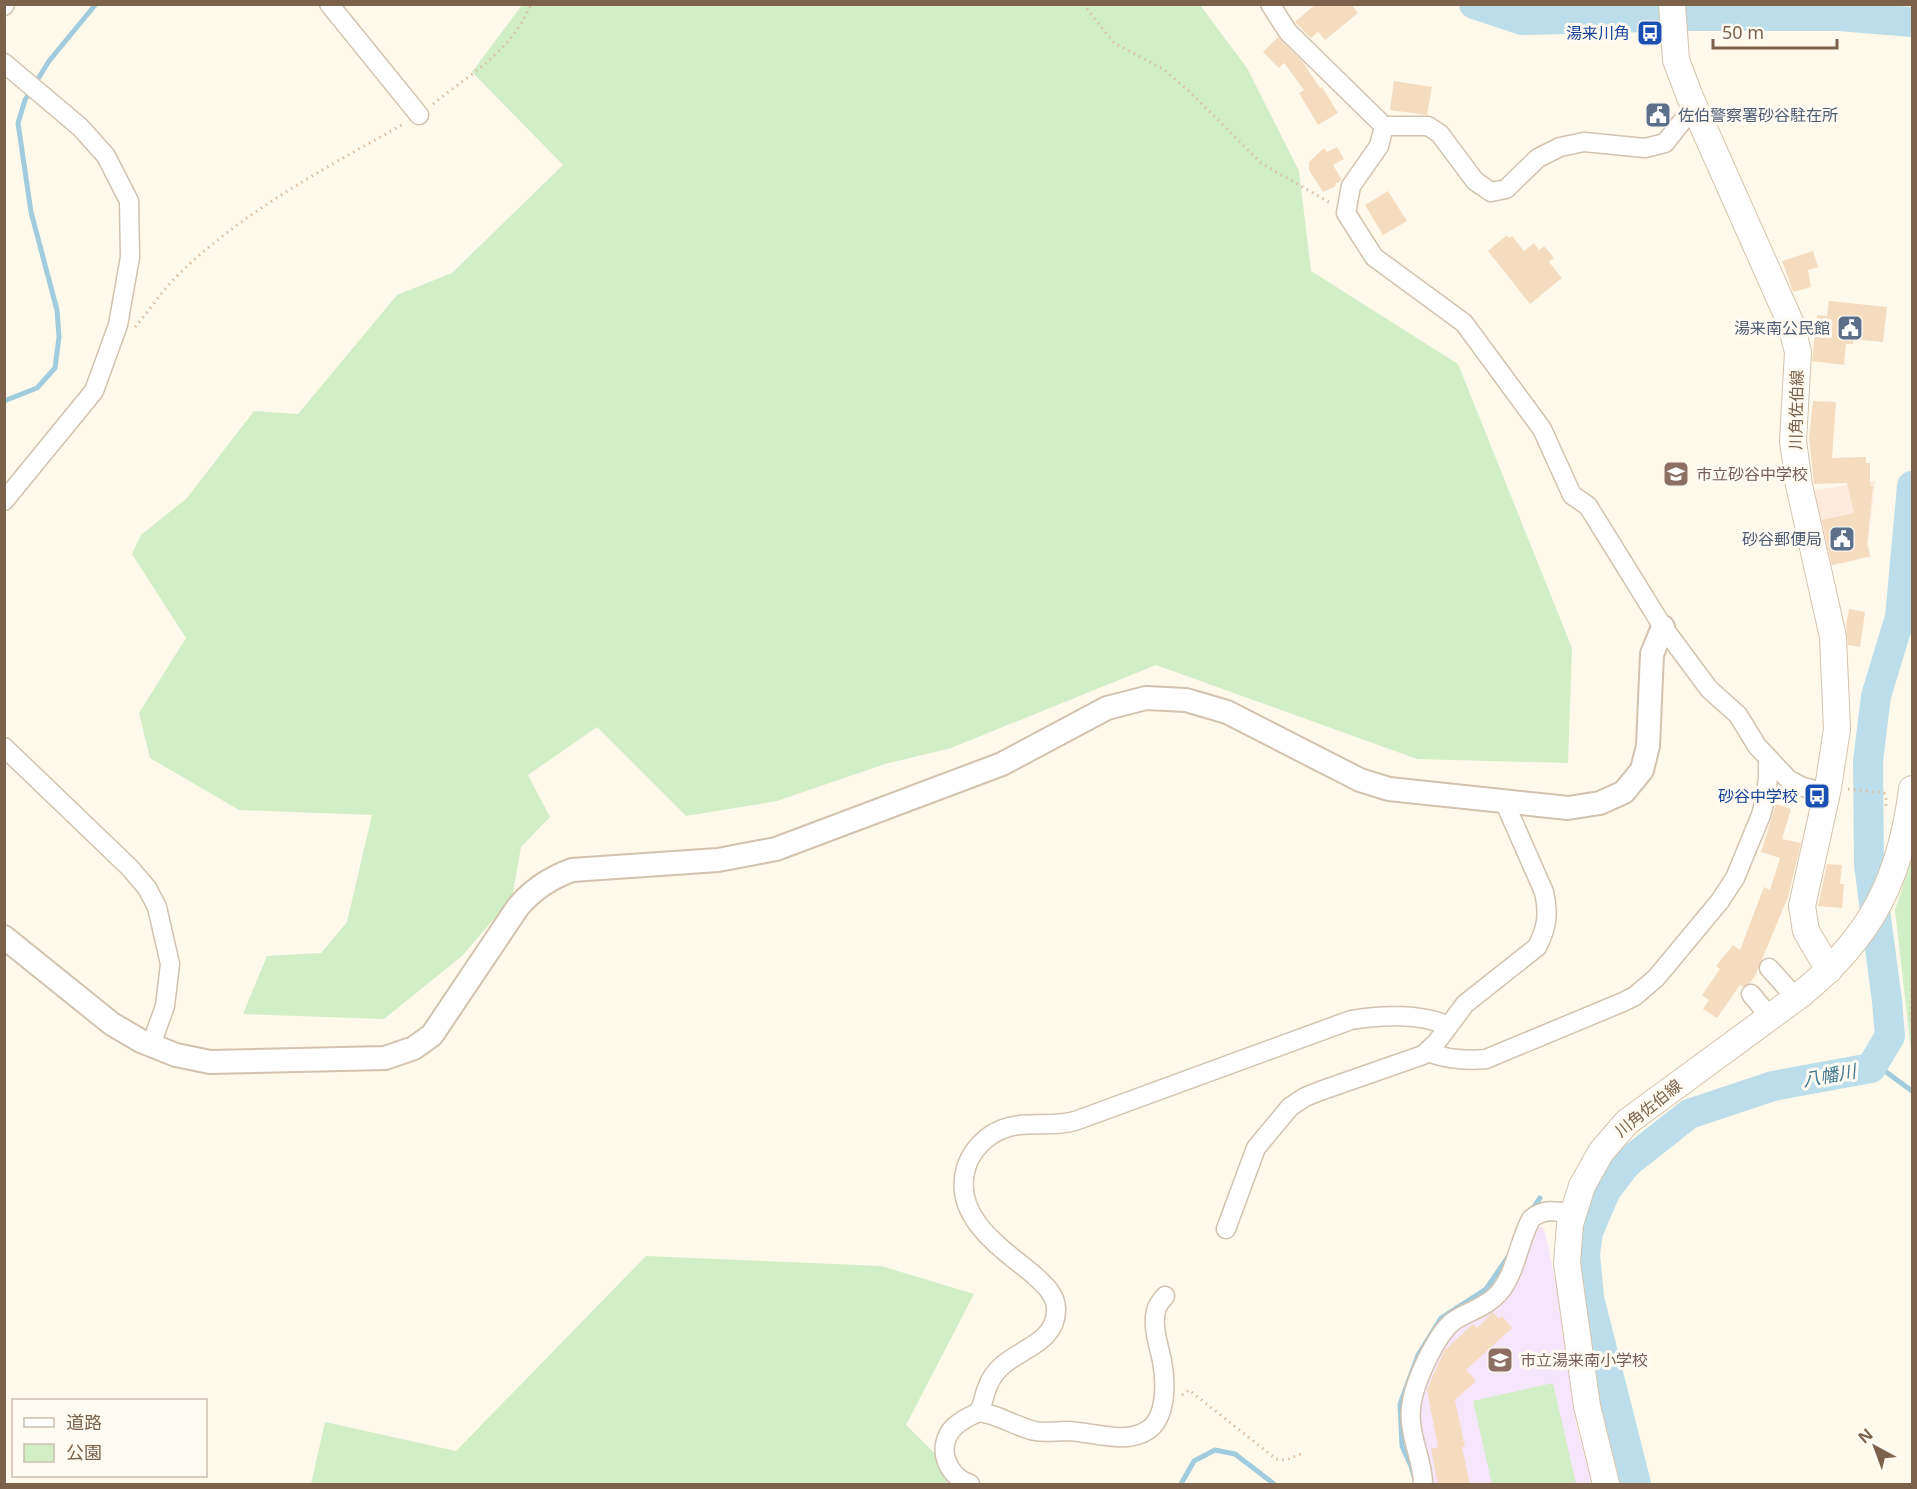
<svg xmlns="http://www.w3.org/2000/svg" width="1917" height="1489" font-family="'Noto Sans','Noto Sans JP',sans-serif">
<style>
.commercial{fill:#ffebdd}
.education{fill:#f6e6fb}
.green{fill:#d1eec6}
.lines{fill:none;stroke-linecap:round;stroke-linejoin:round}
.stream{stroke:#a1ccdd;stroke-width:5}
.river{stroke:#bcdeea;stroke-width:30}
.building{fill:#f6dcbf}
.minor-casing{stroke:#d2c2ae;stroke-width:21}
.tertiary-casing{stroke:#d2c2ae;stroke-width:26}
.secondary-casing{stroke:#d6c3ab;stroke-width:28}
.path{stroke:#dcbfa1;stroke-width:3;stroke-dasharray:1.5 4.5;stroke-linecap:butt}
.minor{stroke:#fff;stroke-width:18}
.tertiary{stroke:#fff;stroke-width:22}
.secondary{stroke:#fff;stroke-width:26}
.labels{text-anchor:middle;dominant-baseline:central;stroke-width:6;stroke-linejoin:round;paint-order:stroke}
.transit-label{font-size:16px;fill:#164399;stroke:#fffbf2;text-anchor:end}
.service-label{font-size:16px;fill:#4e5e75;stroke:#fffbf2;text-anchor:end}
.street-label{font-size:16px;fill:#7c624a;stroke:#fffbf2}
.education-label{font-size:16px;fill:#785e54;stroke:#fffbf2;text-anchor:start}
.water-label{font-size:18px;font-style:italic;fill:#417a90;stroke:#fffbf2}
</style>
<rect width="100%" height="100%" fill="#fef9ea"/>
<polygon class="commercial" points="1875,481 1868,544 1871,557 1826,567 1809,491"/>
<polygon class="education" points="1537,1227 1542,1227 1545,1231 1556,1284 1576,1424 1592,1484 1428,1484 1416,1409 1445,1336 1483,1312"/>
<g class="green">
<polygon points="522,5 1200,5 1247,68 1299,171 1311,271 1458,364 1572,648 1568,763 1417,759 1156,665 951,748 885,764 777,801 686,816 597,727 528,775 550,817 521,847 512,898 462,956 384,1019 243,1014 267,956 321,953 347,922 372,815 239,810 150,758 139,713 186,638 132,554 141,535 187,498 254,411 298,414 397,295 452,273 563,165 472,72"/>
<polygon points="1912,858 1912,1059 1895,910"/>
<polygon points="646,1256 881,1266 974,1294 906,1425 966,1484 311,1484 325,1422 456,1451"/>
<polygon points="1553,1383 1576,1484 1492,1484 1473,1401"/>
</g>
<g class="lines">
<g class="stream">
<polyline points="4,401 37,388 55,368 59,337 57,310 31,212 18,123 25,100 49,61 96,4"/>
<polyline points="1874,1063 1912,1091"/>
<polyline points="1531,1211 1540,1198"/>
<polyline points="1415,1480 1411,1466 1402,1446 1400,1404 1418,1355 1441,1318 1486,1289 1508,1257"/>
<polyline points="1181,1484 1194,1461 1215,1450 1235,1454 1274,1484"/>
</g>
<g class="river">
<polyline points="1474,4 1522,20 1693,16 1839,16 1912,22"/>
<polyline points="1636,1484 1589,1298 1585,1254 1588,1232 1606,1190 1627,1163 1689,1114 1773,1086 1871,1068 1890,1036 1887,1001 1869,865 1868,761 1876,696 1900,617 1912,486"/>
</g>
</g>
<g class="building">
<polygon points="1316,4 1351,4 1358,13 1325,40 1318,32 1311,38 1295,22"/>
<polygon points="1278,37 1302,61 1320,88 1322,87 1338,113 1318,125 1299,93 1304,90 1284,63 1279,68 1263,52"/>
<polygon points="1394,81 1432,87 1427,115 1390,110"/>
<polygon points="1337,147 1344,159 1333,165 1342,180 1335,184 1336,186 1323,192 1309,170 1309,162 1324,148 1327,152"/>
<polygon points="1388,191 1407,221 1383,235 1365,205"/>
<polygon points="1507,235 1509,238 1512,236 1524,251 1534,243 1539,250 1544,246 1554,258 1549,262 1562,278 1530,304 1488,251"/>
<polygon points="1813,251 1818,267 1808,270 1811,287 1793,292 1782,261"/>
<polygon points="1829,301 1887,307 1883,342 1853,339 1853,344 1846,344 1844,365 1812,361 1817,315 1827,316"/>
<polygon points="1813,401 1836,402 1832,458 1866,457 1866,463 1870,463 1870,486 1873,486 1867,544 1870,556 1832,565 1822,520 1854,513 1847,483 1814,484 1809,438"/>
<polygon points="1849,609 1865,612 1860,647 1848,645 1846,626"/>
<polygon points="1776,804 1791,809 1782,839 1801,843 1788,897 1755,976 1750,983 1743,987 1740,985 1717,1018 1703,1009 1709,1000 1702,995 1720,969 1716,966 1733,945 1740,950 1764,887 1770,890 1780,858 1761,852"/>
<polygon points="1827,864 1842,865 1840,884 1844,884 1842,908 1818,906"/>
<polygon points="1493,1312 1499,1319 1502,1316 1512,1328 1466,1370 1476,1381 1455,1400 1465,1447 1462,1447 1470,1485 1438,1485 1431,1449 1438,1447 1427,1390 1444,1351 1473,1324 1477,1328"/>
</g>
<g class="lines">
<g class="minor-casing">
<g id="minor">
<polyline points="329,4 419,115"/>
<polyline points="1270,4 1288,32 1384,126 1379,146 1351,186 1346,213 1374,257 1464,323 1542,429 1572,495 1588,506 1663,627 1709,689 1738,715 1757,746 1789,780 1803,787 1827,793"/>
<polyline points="4,6 5,4"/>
<polyline points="4,63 80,127 106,156 129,201 130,257 118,325 94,391 4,501"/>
<polyline points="1384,126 1428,126 1440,134 1475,181 1491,192 1506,189 1538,158 1560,147 1584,142 1645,148 1665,143 1684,119 1697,113"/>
<polyline points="4,747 130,868 147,888 157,907 170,964 165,1006 151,1045"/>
<polyline points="1769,968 1796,998"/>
<polyline points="1751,994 1770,1017"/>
<path d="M1428,1052C1445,1059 1468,1061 1486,1059L1623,1002L1635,996L1656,978L1720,901L1735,878L1761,815L1766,796L1768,777V758"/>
<path d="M1226,1229L1256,1148L1290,1107L1305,1097L1320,1091L1423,1055L1436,1043L1465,1004L1537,947C1547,928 1549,913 1544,892L1504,801"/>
<path d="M977,1413C984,1406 983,1397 987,1388C990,1380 996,1371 1002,1366C1022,1348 1057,1341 1056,1309C1056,1295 1045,1285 1035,1276C1002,1248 952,1218 966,1168C971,1151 986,1135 1003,1129C1026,1120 1051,1128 1075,1121L1351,1020C1379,1015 1422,1013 1448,1026"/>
<path d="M970,1484C947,1476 935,1447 954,1427C961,1420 970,1416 979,1412C998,1414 1016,1427 1035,1431C1046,1433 1056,1431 1067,1431C1093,1432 1126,1445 1148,1430C1167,1417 1166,1382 1162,1361C1159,1346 1152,1327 1156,1311C1157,1305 1161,1301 1165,1296"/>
<path d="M1423,1484C1423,1459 1408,1435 1411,1408C1413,1385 1436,1333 1455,1320C1469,1311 1486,1307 1498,1294C1516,1274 1518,1243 1531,1219C1544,1208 1556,1211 1573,1214"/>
</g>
</g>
<g class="tertiary-casing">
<path id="tertiary" d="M4,937L112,1024L141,1041L176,1055L210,1062L385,1058L414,1048L432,1035L518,907C533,889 550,878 572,870L718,860L776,849L1002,764L1107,708L1146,698L1186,700L1227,712L1360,780L1389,789L1568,808L1600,803L1624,792L1642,770L1648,746L1652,654L1663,627"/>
</g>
<g class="secondary-casing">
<g id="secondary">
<polyline points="1672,4 1676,60 1690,97 1791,324 1798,352 1793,441 1799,485 1833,637 1837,729 1828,788 1802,906 1806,931 1829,970"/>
<path d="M1606,1484L1587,1406L1567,1263L1570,1224L1582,1186L1601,1152L1627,1122L1800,995C1871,938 1901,878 1912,789"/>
</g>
</g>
<g class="path">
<polyline points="1083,4 1114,43 1163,69 1189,91 1261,163 1332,204"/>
<path d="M433,104C470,74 512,51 531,4"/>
<path d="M135,327C148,312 159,295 173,280C239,213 324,169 405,123"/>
<polyline points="1848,789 1884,793 1886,796 1886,809"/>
<polyline points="1912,977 1911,1015 1912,1022"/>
<polyline points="1182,1395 1189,1390 1276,1459 1286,1460 1301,1454"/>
</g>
<use href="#minor" class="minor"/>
<use href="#tertiary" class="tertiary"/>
<use href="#secondary" class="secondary"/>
</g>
<defs>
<g id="bus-square" transform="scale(1.35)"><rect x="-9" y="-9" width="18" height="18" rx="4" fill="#1a4fb4" stroke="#fffbf2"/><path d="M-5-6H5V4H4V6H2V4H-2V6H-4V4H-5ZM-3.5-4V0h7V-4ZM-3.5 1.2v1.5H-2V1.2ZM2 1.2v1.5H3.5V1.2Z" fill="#fff"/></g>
<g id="civic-square" transform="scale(1.35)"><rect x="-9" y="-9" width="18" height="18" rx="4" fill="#5c6f8a" stroke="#fffbf2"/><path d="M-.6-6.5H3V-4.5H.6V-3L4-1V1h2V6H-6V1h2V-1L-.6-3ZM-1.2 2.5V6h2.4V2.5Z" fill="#fff"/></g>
<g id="school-square" transform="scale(1.35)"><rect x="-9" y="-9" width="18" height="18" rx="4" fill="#8d6e63" stroke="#fffbf2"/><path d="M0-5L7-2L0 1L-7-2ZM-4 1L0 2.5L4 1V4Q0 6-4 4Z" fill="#fff"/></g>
</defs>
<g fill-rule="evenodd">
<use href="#bus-square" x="1650" y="33"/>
<use href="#civic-square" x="1658" y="115"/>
<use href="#civic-square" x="1850" y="328"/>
<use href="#school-square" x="1676" y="474"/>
<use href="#civic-square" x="1842" y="539"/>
<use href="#bus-square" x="1817" y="796"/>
<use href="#school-square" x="1500" y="1360"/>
</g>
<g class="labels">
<g class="transit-label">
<text x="1630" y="33">湯来川角</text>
<text x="1798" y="796">砂谷中学校</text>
</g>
<g class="service-label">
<text x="1678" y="115" text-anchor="start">佐伯警察署砂谷駐在所</text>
<text x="1830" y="328">湯来南公民館</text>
<text x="1822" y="539">砂谷郵便局</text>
</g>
<g class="street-label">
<text transform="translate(1796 410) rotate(-89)">川角佐伯線</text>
<text transform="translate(1648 1108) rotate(-39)">川角佐伯線</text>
</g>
<g class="education-label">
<text x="1696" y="474">市立砂谷中学校</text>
<text x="1520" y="1360">市立湯来南小学校</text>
</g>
<g class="water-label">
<text transform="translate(1829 1075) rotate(-10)">八幡川</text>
</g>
</g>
<rect width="1917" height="1489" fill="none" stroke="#7c624a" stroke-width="12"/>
<rect x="12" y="1399" width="195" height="78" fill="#fffbf2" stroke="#cbbeaf" stroke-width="1.5"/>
<rect x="24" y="1418" width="30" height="9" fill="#ffffff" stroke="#cbbeaf" stroke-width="1.5"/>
<text x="66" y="1429" font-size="18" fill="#7c624a">道路</text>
<rect x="24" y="1444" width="30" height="18" fill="#d1eec6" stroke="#cbbeaf" stroke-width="1.5"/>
<text x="66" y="1459" font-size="18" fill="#7c624a">公園</text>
<g transform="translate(1875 1447) rotate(319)" stroke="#fffbf2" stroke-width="4.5" paint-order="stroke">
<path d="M0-4.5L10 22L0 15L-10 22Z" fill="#7c624a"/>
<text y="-9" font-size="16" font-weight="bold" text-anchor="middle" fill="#7c624a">N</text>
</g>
<path d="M1713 39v9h124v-9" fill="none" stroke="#7c624a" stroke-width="3"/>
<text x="1722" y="39" font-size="18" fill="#7c624a" stroke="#fffbf2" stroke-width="4.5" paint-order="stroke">50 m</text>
</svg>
